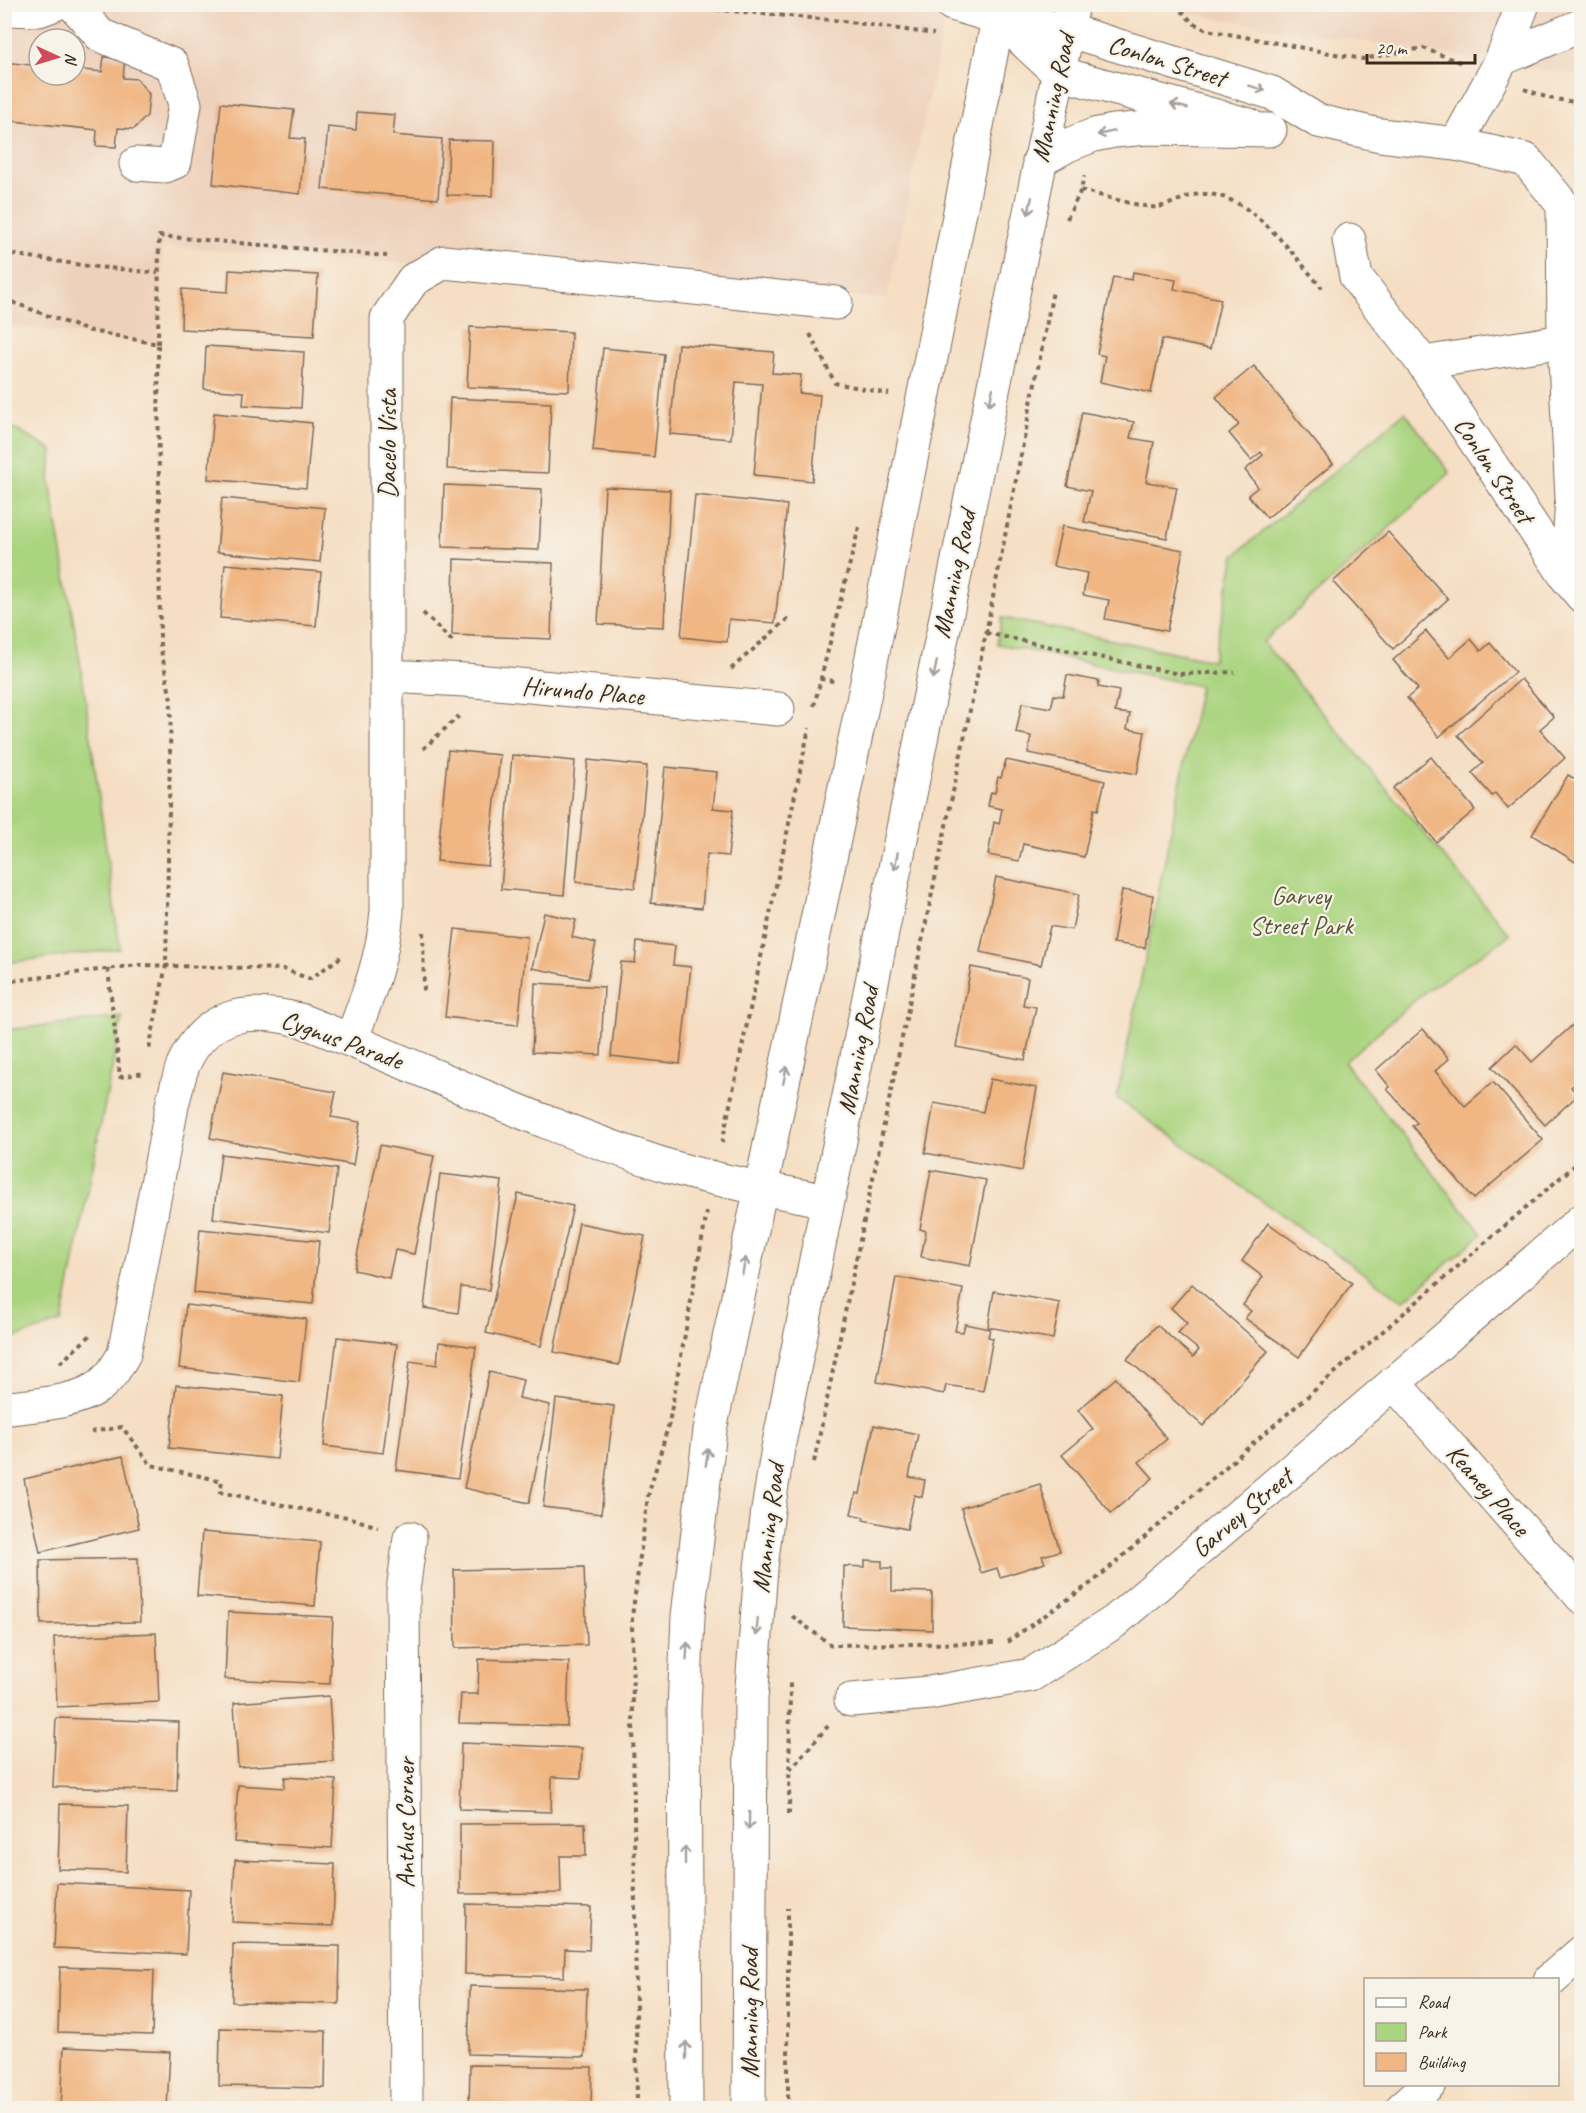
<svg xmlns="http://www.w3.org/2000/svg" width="1586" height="2113" font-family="Caveat,sans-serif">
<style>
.built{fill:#eed1bb;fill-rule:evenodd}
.green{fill:#abd480;stroke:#737f4f;stroke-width:1.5}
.building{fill:#f0b683}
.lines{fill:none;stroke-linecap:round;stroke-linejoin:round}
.minor-casing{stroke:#7c6958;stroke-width:35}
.major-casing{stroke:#7c6958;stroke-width:35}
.path{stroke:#7c6958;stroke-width:4;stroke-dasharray:4.5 4.5;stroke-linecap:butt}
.minor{stroke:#fff;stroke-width:33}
.major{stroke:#fff;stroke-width:33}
.oneway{stroke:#a79f9a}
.labels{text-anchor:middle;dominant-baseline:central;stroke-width:4.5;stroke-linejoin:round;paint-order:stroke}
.street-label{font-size:26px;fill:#3b2a1e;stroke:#f7f3e8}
.park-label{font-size:26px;fill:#575436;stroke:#f7f3e8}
</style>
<rect width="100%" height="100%" fill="#f7f3e8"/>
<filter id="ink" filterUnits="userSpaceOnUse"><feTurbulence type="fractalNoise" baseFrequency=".0167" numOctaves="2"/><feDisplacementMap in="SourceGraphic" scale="12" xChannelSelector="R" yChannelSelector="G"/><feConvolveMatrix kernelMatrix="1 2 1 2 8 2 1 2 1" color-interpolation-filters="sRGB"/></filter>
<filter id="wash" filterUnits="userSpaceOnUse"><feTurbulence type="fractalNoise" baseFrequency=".008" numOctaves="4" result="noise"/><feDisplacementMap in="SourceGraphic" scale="24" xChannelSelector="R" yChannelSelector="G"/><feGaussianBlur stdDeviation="1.35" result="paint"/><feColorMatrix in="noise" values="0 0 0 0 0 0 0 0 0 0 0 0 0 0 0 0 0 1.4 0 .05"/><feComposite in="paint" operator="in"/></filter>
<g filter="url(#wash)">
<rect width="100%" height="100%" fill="#f5dec3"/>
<g class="built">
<path d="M5,5H948L887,299L163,246L158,344L5,325ZM39,39H75V75H39Z"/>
<polygon points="1182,5 1581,5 1581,76 1189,14"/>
</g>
<g class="green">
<polygon points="1405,412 1450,473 1263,642 1510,935 1426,991 1344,1062 1482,1234 1403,1301 1117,1098 1200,686 997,644 1002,618 1213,660 1235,555"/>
<polygon points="4,423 52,450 50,481 81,667 120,949 5,963"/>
<polygon points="122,1017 62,1322 5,1341 5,1030"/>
</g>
<g id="blocks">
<g class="building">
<polygon points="104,57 125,59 123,78 137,79 149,94 147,116 134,129 118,128 116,147 96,146 97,130 4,120 4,62 39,66 39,75 75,75 75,69 102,72"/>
<polygon points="221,103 294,110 290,138 305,139 300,194 213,184"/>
<polygon points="357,112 395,115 393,135 442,139 438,199 322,189 328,127 356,130"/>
<polygon points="449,140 495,141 493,196 447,195"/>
<polygon points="229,270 318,275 314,336 181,329 182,289 228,292"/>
<polygon points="1133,272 1176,280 1174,289 1221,299 1210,349 1162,339 1151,393 1100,382 1105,356 1097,354 1113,277 1132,280"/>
<polygon points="470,327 571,332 569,391 467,387"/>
<polygon points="678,344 774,352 772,373 801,375 799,393 820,395 812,481 754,475 762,384 736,382 731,439 670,434"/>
<polygon points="206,346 304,352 301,408 243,405 244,392 204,389"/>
<polygon points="603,348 664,354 654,457 593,451"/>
<polygon points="1254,366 1333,464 1267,518 1248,495 1258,487 1245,470 1263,455 1261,452 1251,460 1229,433 1239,425 1216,397"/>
<polygon points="450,398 551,403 548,473 447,469"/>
<polygon points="1082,412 1134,422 1130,438 1154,442 1146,482 1177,487 1167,538 1084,522 1091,491 1067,486"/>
<polygon points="214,413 312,423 306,488 208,479"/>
<polygon points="444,485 542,489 539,550 442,547"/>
<polygon points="605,487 670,490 664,627 598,624"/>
<polygon points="695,495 787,505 775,623 729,619 727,642 681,637"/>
<polygon points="222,498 325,508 320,562 217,552"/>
<polygon points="1062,526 1183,550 1167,631 1105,619 1109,600 1083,595 1087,573 1053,566"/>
<polygon points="1388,532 1448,599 1393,649 1333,582"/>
<polygon points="454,559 553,563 551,639 452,635"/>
<polygon points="225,564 321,572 316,626 220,618"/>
<polygon points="1426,631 1449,658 1471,639 1481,651 1490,643 1515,672 1439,737 1407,698 1418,689 1393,660"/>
<polygon points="1067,675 1099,681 1098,687 1119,691 1115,712 1130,714 1127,729 1145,732 1137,774 1028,753 1031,736 1016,733 1022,703 1051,708 1054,695 1063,696"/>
<polygon points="1521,679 1554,717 1540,729 1565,758 1508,809 1495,793 1492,796 1472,773 1483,763 1458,735"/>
<polygon points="448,750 500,755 488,866 437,861"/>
<polygon points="512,755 575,761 564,895 501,889"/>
<polygon points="1431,757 1475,810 1436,842 1393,788"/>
<polygon points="588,760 647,766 635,888 576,882"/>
<polygon points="1006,760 1105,781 1098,810 1094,809 1084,857 1023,844 1019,861 988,855 994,822 999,824 1002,809 988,806 991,792 995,793 998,777 1001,778"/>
<polygon points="665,767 717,772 713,808 733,810 728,856 707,854 702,908 651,903"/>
<polygon points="1568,775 1582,783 1582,855 1577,863 1532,835"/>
<polygon points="996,877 1079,894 1072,930 1050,926 1041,965 980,952"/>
<polygon points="1122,890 1153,895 1145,948 1113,943"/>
<polygon points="544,913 576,920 572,937 596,943 588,979 532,968"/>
<polygon points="455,929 527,937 518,1025 445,1017"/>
<polygon points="637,942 675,946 673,965 691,967 680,1064 611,1056 621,962 635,963"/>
<polygon points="971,967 1028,978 1023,1005 1036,1007 1025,1060 956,1047"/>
<polygon points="535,983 604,987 601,1055 532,1052"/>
<polygon points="1577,1021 1582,1026 1582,1077 1571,1087 1578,1095 1545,1125 1492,1067 1516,1044 1532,1062"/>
<polygon points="1423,1029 1449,1059 1435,1071 1465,1106 1493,1082 1543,1140 1474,1199 1412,1126 1417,1123 1387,1089 1390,1087 1376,1070"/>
<polygon points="223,1072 336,1092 331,1117 360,1122 353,1165 210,1138"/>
<polygon points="990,1079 1037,1088 1022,1171 925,1153 934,1103 983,1112"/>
<polygon points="380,1145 434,1156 414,1254 395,1250 389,1278 354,1270"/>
<polygon points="221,1154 337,1169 329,1233 213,1218"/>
<polygon points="931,1170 986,1180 970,1266 921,1257 926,1231 920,1229"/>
<polygon points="440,1174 502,1181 489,1290 461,1287 458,1313 424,1308"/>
<polygon points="518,1194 573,1206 541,1346 486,1333"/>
<polygon points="579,1223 645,1236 619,1365 554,1352"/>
<polygon points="1268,1223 1352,1283 1299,1357 1245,1318 1251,1311 1243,1305 1263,1277 1242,1261"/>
<polygon points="200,1229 319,1241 313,1304 194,1293"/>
<polygon points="896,1277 963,1289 955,1331 963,1332 965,1324 990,1329 988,1337 993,1338 983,1391 946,1385 944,1394 877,1382"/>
<polygon points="1192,1284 1268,1351 1203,1426 1127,1359 1157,1325 1193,1357 1199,1350 1178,1333 1187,1323 1171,1308"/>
<polygon points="994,1291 1060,1303 1053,1339 988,1327"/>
<polygon points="186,1305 306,1319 299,1382 179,1368"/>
<polygon points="337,1337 397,1344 383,1453 324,1446"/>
<polygon points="439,1342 476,1347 458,1478 396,1470 410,1361 437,1365"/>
<polygon points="489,1372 523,1380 519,1398 550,1405 529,1503 464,1488"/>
<polygon points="1116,1378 1167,1439 1139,1462 1153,1478 1111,1513 1062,1455 1093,1429 1078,1410"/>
<polygon points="176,1385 283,1396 277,1459 169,1448"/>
<polygon points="556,1399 614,1406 601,1514 543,1507"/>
<polygon points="874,1425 918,1434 909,1477 925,1480 922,1497 914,1495 907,1529 863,1520 864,1517 851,1514 856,1493 860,1494"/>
<polygon points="123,1456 139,1528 40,1552 24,1479"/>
<polygon points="1040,1484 1060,1551 1042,1556 1045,1563 1000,1577 997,1568 981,1573 961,1508"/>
<polygon points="202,1532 320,1542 315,1606 197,1596"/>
<polygon points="138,1558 140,1622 41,1624 40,1560"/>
<polygon points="865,1560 882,1561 882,1568 892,1568 892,1591 932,1592 932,1630 843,1626 844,1566 865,1567"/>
<polygon points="584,1567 587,1645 455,1648 454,1570"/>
<polygon points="228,1612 333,1617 330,1684 225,1679"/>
<polygon points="156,1633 159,1702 57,1707 54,1637"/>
<polygon points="479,1659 569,1662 567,1726 459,1723 461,1694 478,1694"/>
<polygon points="329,1696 333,1761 238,1767 234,1703"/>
<polygon points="56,1718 179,1722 177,1791 53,1787"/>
<polygon points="461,1743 582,1748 581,1778 552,1777 551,1812 459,1809"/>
<polygon points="285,1777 336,1780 332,1848 234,1842 238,1785 284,1788"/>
<polygon points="60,1804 128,1806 126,1872 58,1869"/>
<polygon points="585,1823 586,1856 560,1856 561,1893 460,1894 460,1824"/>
<polygon points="235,1860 335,1864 333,1926 232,1922"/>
<polygon points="57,1883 189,1890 186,1954 54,1948"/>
<polygon points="466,1904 591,1907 589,1950 565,1949 564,1977 465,1974"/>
<polygon points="233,1944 340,1946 339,2004 232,2002"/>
<polygon points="60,1967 154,1970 152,2035 58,2032"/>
<polygon points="470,1986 587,1989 585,2057 468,2054"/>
<polygon points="220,2028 326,2031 325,2088 219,2086"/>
<polygon points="64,2047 170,2052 167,2108 61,2108"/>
<polygon points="470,2065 592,2067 591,2108 469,2108"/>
<polygon points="227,2105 278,2107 278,2108 227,2108"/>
</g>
</g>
</g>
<g filter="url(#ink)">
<use href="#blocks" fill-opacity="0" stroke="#7c6958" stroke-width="1.5"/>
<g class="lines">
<g class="minor-casing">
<g id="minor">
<polyline points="73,4 100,35 172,65 185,104 175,162 165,166 136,164"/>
<polyline points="952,4 999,18 1067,30 1272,93 1318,121 1380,135 1456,144 1526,160 1563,205 1564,341 1572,498 1567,578 1582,596"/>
<polyline points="4,9 39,10 55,4"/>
<polyline points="999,18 1058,73 1249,125"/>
<polyline points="1502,59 1582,25"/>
<polyline points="1456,144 1502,59 1523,4"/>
<polyline points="1349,240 1356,277 1423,363 1567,578"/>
<polyline points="1423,363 1564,341"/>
<polyline points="388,676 465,680 778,709"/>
<path d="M351,1040C368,996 383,958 387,911V318L413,280L444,262L836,303"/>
<polyline points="1394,1383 1582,1597"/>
<path d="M4,1409C31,1405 76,1403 98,1387C110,1379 117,1366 124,1354L173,1101C177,1088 179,1073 185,1061C209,1011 251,1008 300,1020C423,1068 542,1126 668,1166C720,1182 774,1190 827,1201"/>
<polyline points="851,1700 929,1693 1031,1675 1114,1622 1394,1383 1582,1220"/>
<polyline points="1550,1980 1582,1952"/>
<polyline points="406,2108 403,1591 410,1538"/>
<polyline points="1402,2108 1429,2084"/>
</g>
</g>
<g class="major-casing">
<g id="major">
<polyline points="1039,161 1068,145 1094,135 1114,131 1147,128 1270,130"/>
<polyline points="686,2108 684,1709 688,1616 710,1430 866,687 1001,4"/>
<polyline points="749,2108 751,1700 761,1568 768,1510 778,1448 929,700 1073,4"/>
</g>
</g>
<g class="path">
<polyline points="654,4 843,21 934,34"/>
<polyline points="1175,4 1193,23 1207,30 1362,59 1423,48 1462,63"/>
<polyline points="1524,89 1548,98 1582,103"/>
<path d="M1081,190C1096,194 1146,209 1158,207C1173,205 1187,194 1202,194C1250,192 1293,255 1322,288"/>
<polyline points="1067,219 1081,190 1084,176"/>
<polyline points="4,253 88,266 158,273"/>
<polyline points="4,299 86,330 158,344 160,645 171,700 166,965 149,1050"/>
<polyline points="810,334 835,383 889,394"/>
<polyline points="158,344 159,236 387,256"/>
<polyline points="423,613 454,643"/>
<polyline points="986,633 1179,674 1235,672"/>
<polyline points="731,669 791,616"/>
<polyline points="820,679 834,681"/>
<polyline points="814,706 859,527"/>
<polyline points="423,749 459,716"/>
<polyline points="423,932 424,991"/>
<polyline points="108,969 120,1077 144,1073"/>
<polyline points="4,982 138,965 283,969 310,979 341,957"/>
<polyline points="722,1143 809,728"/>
<polyline points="60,1363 92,1334"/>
<polyline points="91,1432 122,1427 151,1465 222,1481 220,1492 331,1515 348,1517 378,1527"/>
<polyline points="814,1462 986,633 1053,291"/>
<polyline points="792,1616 831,1645 997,1643"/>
<polyline points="1007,1642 1094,1581 1582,1159"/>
<polyline points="790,1770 828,1726"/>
<polyline points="789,1814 790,1680"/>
<polyline points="637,2108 632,1617 648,1496 669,1423 707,1212"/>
<polyline points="788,2108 788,1908"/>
</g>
<use href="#minor" class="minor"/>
<use href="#major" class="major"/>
</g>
<defs><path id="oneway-shaft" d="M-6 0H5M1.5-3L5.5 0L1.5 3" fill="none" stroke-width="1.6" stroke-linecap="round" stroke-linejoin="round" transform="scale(1.5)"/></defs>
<g class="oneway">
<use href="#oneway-shaft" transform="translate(1257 88) rotate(17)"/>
<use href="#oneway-shaft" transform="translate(1179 106) rotate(-165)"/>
<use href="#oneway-shaft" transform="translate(1106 133) rotate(168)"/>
<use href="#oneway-shaft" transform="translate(1030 206) rotate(102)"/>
<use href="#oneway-shaft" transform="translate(991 397) rotate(102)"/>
<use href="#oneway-shaft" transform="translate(935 670) rotate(102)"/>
<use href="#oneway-shaft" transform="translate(896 861) rotate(101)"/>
<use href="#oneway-shaft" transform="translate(785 1075) rotate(-78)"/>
<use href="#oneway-shaft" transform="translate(744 1266) rotate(-78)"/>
<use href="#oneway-shaft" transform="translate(707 1457) rotate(-82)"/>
<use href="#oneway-shaft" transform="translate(757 1627) rotate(95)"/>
<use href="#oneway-shaft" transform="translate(687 1651) rotate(-87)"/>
<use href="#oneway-shaft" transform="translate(749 1821) rotate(91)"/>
<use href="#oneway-shaft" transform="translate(685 1855) rotate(-90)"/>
<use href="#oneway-shaft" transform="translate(686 2050) rotate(-90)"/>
</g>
</g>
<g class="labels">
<g class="street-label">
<text transform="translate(1167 61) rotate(17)">Conlon Street</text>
<text transform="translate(1053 98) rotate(-78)">Manning Road</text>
<text transform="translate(387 444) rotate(-90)">Dacelo Vista</text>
<text transform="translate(1494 470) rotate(56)">Conlon Street</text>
<text transform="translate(954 574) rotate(-78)">Manning Road</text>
<text transform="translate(583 691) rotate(5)">Hirundo Place</text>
<text transform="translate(342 1040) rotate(20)">Cygnus Parade</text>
<text transform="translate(858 1050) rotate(-79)">Manning Road</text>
<text transform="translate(1488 1490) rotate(49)">Keaney Place</text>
<text transform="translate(1242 1513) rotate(-40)">Garvey Street</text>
<text transform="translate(768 1528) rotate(-83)">Manning Road</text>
<text transform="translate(405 1823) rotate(-90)">Anthus Corner</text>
<text transform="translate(749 2013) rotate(-90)">Manning Road</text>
</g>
<g class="park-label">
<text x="1301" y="895">Garvey<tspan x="1301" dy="30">Street Park</tspan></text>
</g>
</g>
<rect width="1586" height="2113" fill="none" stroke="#f7f3e8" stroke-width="24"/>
<rect x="1364" y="1978" width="195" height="108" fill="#f7f3e8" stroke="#aca397" stroke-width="1.5"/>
<rect x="1376" y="1998" width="30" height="9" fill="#ffffff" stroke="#aca397" stroke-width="1.5"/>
<text x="1418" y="2008" font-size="18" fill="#3b2a1e">Road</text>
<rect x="1376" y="2023" width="30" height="18" fill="#abd480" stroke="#aca397" stroke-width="1.5"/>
<text x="1418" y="2038" font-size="18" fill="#3b2a1e">Park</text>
<rect x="1376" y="2053" width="30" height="18" fill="#f0b683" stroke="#aca397" stroke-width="1.5"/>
<text x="1418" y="2068" font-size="18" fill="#3b2a1e">Building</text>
<g transform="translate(57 57) rotate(94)"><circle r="28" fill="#f7f3e8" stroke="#aca397" stroke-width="1.5"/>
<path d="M0-4.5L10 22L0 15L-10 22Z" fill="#d1495b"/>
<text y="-9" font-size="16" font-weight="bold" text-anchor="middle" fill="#3b2a1e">N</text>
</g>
<path d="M1367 54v9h108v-9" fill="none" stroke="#3b2a1e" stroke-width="3"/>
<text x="1376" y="54" font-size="18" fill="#3b2a1e" stroke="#f7f3e8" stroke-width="4.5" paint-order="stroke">20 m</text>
</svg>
